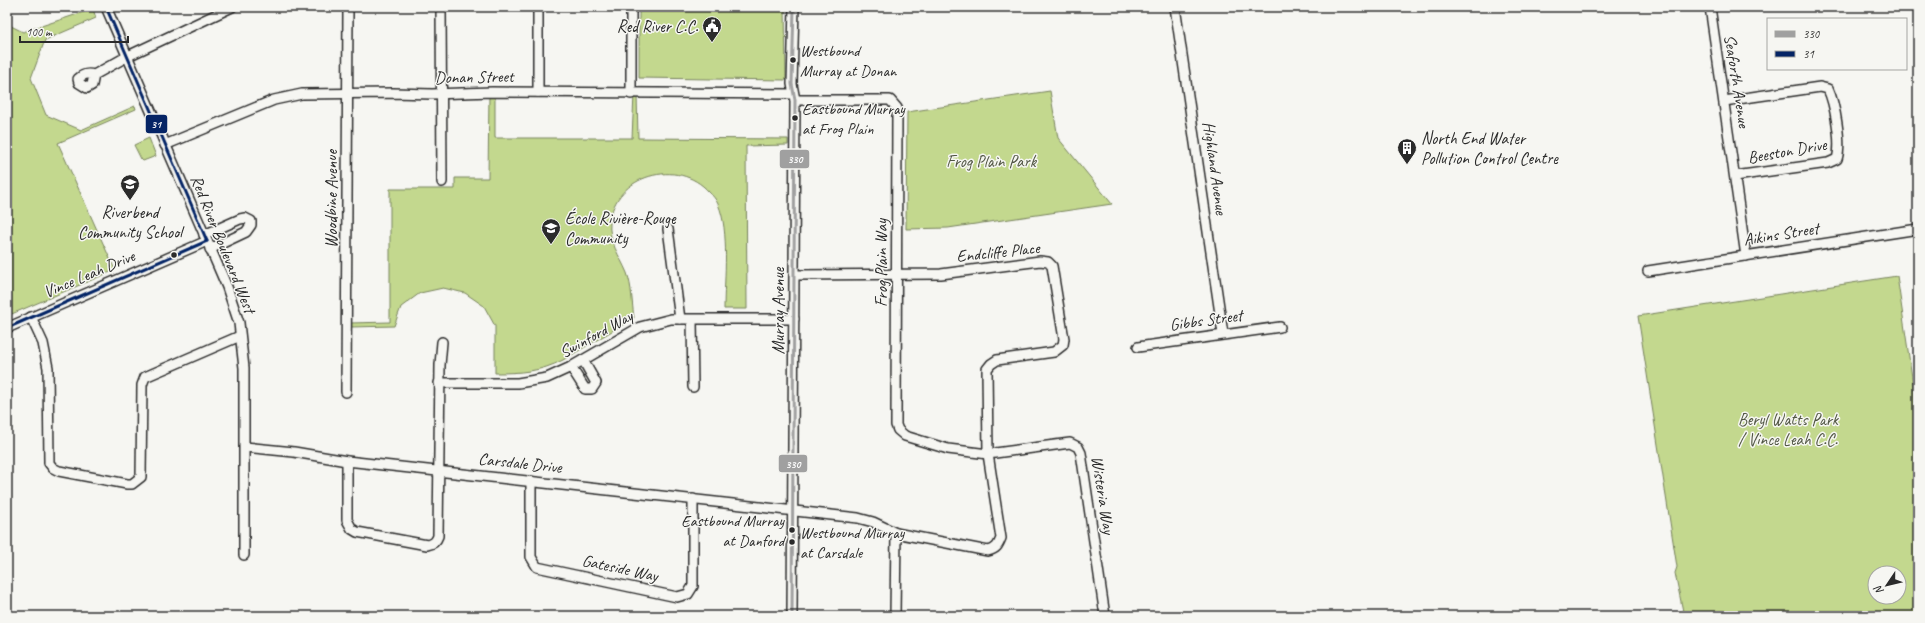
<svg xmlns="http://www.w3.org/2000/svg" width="1925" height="623" font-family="Caveat,sans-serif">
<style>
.green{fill:#c3d88e;stroke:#77825c;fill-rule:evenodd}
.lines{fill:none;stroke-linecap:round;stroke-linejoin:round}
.minor-casing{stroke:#2b2b2b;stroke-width:12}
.minor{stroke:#f6f6f2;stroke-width:9}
.bus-1-casing{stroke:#f6f6f2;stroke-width:6}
.bus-2-casing{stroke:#f6f6f2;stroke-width:6}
.bus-1{stroke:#a0a0a0;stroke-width:3}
.bus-2{stroke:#052465;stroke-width:3}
.bus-dot{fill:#2b2b2b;stroke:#f6f6f2;stroke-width:1.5}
.labels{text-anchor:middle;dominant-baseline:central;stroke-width:3;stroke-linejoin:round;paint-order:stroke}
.bus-label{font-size:16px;fill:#2b2b2b;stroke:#f6f6f2;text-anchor:start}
.poi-label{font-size:17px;fill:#2b2b2b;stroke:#f6f6f2;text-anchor:start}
.street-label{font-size:17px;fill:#2b2b2b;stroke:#f6f6f2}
.park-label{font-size:17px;fill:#515644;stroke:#f6f6f2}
.line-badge{stroke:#f6f6f2;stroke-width:1.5}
.badge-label{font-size:11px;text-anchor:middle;font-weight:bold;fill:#fff}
</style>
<rect width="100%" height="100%" fill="#f6f6f2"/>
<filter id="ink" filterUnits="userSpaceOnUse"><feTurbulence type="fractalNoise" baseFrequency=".025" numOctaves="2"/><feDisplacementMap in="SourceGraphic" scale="8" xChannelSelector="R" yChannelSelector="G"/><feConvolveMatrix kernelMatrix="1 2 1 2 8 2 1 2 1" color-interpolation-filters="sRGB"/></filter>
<g filter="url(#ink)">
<g class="green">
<polygon points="639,7 785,7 786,80 639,78"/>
<polygon points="93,9 96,18 45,40 31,78 46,115 81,130 135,106 136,109 58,143 115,270 7,316 7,24 23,32"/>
<polygon points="1050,91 1058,138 1112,204 948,228 906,229 907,112"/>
<path d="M489,94H495V138H632L634,94H637L638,138L788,139V145L746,146L747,309H724C724,279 730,231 718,204C716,199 712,195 709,192C679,157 614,175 610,222C608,241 620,256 627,273C632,286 632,304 634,318L563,360C540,372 520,373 495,373V326L484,306L465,293L443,288L420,293L401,307L394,326L351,327L350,323L390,322V189H455V178H488Z"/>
<polygon points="149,138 156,156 143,161 141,159 134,145"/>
<path d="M1897,276L1918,418V616H1684L1675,573L1677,567L1638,316ZM1875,573H1899V597H1875Z"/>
</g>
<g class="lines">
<g class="minor-casing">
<g id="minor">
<polyline points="106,7 227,287 239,323 244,368 244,555"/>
<polyline points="441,7 442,182"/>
<polyline points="631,7 631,94"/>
<polyline points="1175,7 1223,334"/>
<polyline points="1710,7 1746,256"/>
<path d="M94,75C87,73 83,74 78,79L79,83L87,88L92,85L94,75L128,56L232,7"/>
<polyline points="538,92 538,7"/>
<polyline points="795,100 890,100 897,108 896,425 898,430 905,436 948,449 988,454 1070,443 1078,447 1081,453 1105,616"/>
<path d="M1724,101L1820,87L1828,89C1835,104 1842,143 1837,159L1828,163L1735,176"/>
<polyline points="165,145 274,100 302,94 393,93 432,94 492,92 793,94"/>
<polyline points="668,229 680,319"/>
<polyline points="204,235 240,219 245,218 251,221 251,225 246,232 210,249"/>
<polyline points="1648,271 1918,229"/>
<polyline points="31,317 43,343 48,368 49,463 53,468 59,471 127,484 132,484 141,477 142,385 145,377 240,336"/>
<polyline points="692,320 693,387"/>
<polyline points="7,328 207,241"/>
<polyline points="1138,347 1280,327"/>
<polyline points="571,367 585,389 592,389 596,383 583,360"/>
<polyline points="439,383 518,383 547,378 571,367 640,327 671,319 794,319"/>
<polyline points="346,392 348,7"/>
<path d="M245,447L294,452L347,461L858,518L873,522L896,533L988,551C996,549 998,546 1001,538L988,454L987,369L991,364L997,360L1054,352L1063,345L1064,339L1052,266L1048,262L1040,261L941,274L795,275"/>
<path d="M347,461V520L352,529L357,532L427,545C433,544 436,542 438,536L440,365L442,342"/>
<polyline points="531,481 531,557 537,567 677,597 688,594 693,586 693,499"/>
<polyline points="792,616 795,100 792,84 794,7"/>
<polyline points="895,616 896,533"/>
</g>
</g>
<use href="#minor" class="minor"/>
<g class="bus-1-casing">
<polyline id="bus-1" points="792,616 795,100 792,84 794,7"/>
</g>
<g class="bus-2-casing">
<g id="bus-2">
<polyline points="106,7 207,241"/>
<polyline points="7,328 207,241"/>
</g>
</g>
<use href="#bus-1" class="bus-1"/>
<use href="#bus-2" class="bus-2"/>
</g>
</g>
<defs>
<g id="civic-pin" transform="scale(1)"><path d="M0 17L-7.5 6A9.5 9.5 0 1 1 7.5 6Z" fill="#2b2b2b" stroke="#f6f6f2"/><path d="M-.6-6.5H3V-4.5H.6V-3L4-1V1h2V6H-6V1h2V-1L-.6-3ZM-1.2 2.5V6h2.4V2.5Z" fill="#fff"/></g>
<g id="building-pin" transform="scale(1)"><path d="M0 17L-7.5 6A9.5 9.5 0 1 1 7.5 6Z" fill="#2b2b2b" stroke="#f6f6f2"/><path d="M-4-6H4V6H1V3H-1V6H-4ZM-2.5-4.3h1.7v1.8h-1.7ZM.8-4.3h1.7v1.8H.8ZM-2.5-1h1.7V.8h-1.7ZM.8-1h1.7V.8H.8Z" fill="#fff"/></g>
<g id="school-pin" transform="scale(1)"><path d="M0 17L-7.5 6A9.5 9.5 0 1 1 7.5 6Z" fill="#2b2b2b" stroke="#f6f6f2"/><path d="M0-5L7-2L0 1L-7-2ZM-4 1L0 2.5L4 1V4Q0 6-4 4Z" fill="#fff"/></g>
</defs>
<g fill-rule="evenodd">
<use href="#civic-pin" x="712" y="26"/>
<use href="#building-pin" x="1407" y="148"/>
<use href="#school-pin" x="130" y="184"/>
<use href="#school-pin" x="551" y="228"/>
</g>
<g class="bus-dot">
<circle cx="793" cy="60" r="3.5"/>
<circle cx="795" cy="118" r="3.5"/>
<circle cx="174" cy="255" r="3.5"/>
<circle cx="792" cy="530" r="3.5"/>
<circle cx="792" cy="542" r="3.5"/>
</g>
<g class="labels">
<g class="bus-label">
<text x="800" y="51">Westbound<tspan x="800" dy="20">Murray at Donan</tspan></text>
<text x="802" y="109">Eastbound Murray<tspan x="802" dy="20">at Frog Plain</tspan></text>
<text x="784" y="521" text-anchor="end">Eastbound Murray<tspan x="784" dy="20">at Danford</tspan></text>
<text x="800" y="533">Westbound Murray<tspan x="800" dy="20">at Carsdale</tspan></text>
</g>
<g class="poi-label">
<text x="698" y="26" text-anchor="end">Red River C.C.</text>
<text x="1421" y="138">North End Water<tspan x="1421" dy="20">Pollution Control Centre</tspan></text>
<text x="130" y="212" text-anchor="middle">Riverbend<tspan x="130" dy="20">Community School</tspan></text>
<text x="565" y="218">École Rivière-Rouge<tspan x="565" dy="20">Community</tspan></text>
</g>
<g class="street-label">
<text transform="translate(474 77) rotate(-1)">Donan Street</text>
<text transform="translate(1737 81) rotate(81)">Seaforth Avenue</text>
<text transform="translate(1787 151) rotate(-10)">Beeston Drive</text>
<text transform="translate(1215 168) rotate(82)">Highland Avenue</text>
<text transform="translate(331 199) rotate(-90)">Woodbine Avenue</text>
<text transform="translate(1781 234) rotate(-9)">Aikins Street</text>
<text transform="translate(223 244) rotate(68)">Red River Boulevard West</text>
<text transform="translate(998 252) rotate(-6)">Endcliffe Place</text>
<text transform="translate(881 263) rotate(-90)">Frog Plain Way</text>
<text transform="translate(89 274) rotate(-23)">Vince Leah Drive</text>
<text transform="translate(778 311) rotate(-90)">Murray Avenue</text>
<text transform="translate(1206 320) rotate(-8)">Gibbs Street</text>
<text transform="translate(596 334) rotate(-29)">Swinford Way</text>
<text transform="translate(520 463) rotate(6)">Carsdale Drive</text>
<text transform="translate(1103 495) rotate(81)">Wisteria Way</text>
<text transform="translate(620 568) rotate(12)">Gateside Way</text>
</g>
<g class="park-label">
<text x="991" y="161">Frog Plain Park</text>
<text x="1788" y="419">Beryl Watts Park<tspan x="1788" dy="20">/ Vince Leah C.C.</tspan></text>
</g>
</g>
<g class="line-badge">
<rect x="145" y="114" width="23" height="20" rx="4" fill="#052465"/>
<rect x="779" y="149" width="31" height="20" rx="4" fill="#a0a0a0"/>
<rect x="778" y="454" width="30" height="19" rx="4" fill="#a0a0a0"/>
</g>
<g class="badge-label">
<text x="156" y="128">31</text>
<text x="795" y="163">330</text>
<text x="793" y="468">330</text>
</g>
<rect width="1925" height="623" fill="none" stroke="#f6f6f2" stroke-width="24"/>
<rect x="12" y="12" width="1901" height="599" fill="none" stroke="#2b2b2b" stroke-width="1.5" filter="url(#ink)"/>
<rect x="1767" y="18" width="140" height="52" fill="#f6f6f2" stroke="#a5a5a2"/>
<rect x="1775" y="31" width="20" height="6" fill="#a0a0a0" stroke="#a5a5a2"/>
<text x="1803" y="38" font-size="12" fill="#2b2b2b">330</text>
<rect x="1775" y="51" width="20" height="6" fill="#052465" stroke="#a5a5a2"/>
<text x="1803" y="58" font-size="12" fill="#2b2b2b">31</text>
<g transform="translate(1887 585) rotate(235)"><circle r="19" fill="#f6f6f2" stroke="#a5a5a2"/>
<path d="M0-3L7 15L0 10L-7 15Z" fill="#2b2b2b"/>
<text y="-6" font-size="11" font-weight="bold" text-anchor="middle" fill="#2b2b2b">N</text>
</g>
<path d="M20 36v6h108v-6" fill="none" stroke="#2b2b2b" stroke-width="2"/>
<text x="26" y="36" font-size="12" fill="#2b2b2b" stroke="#f6f6f2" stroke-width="3" paint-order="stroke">100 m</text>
</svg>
